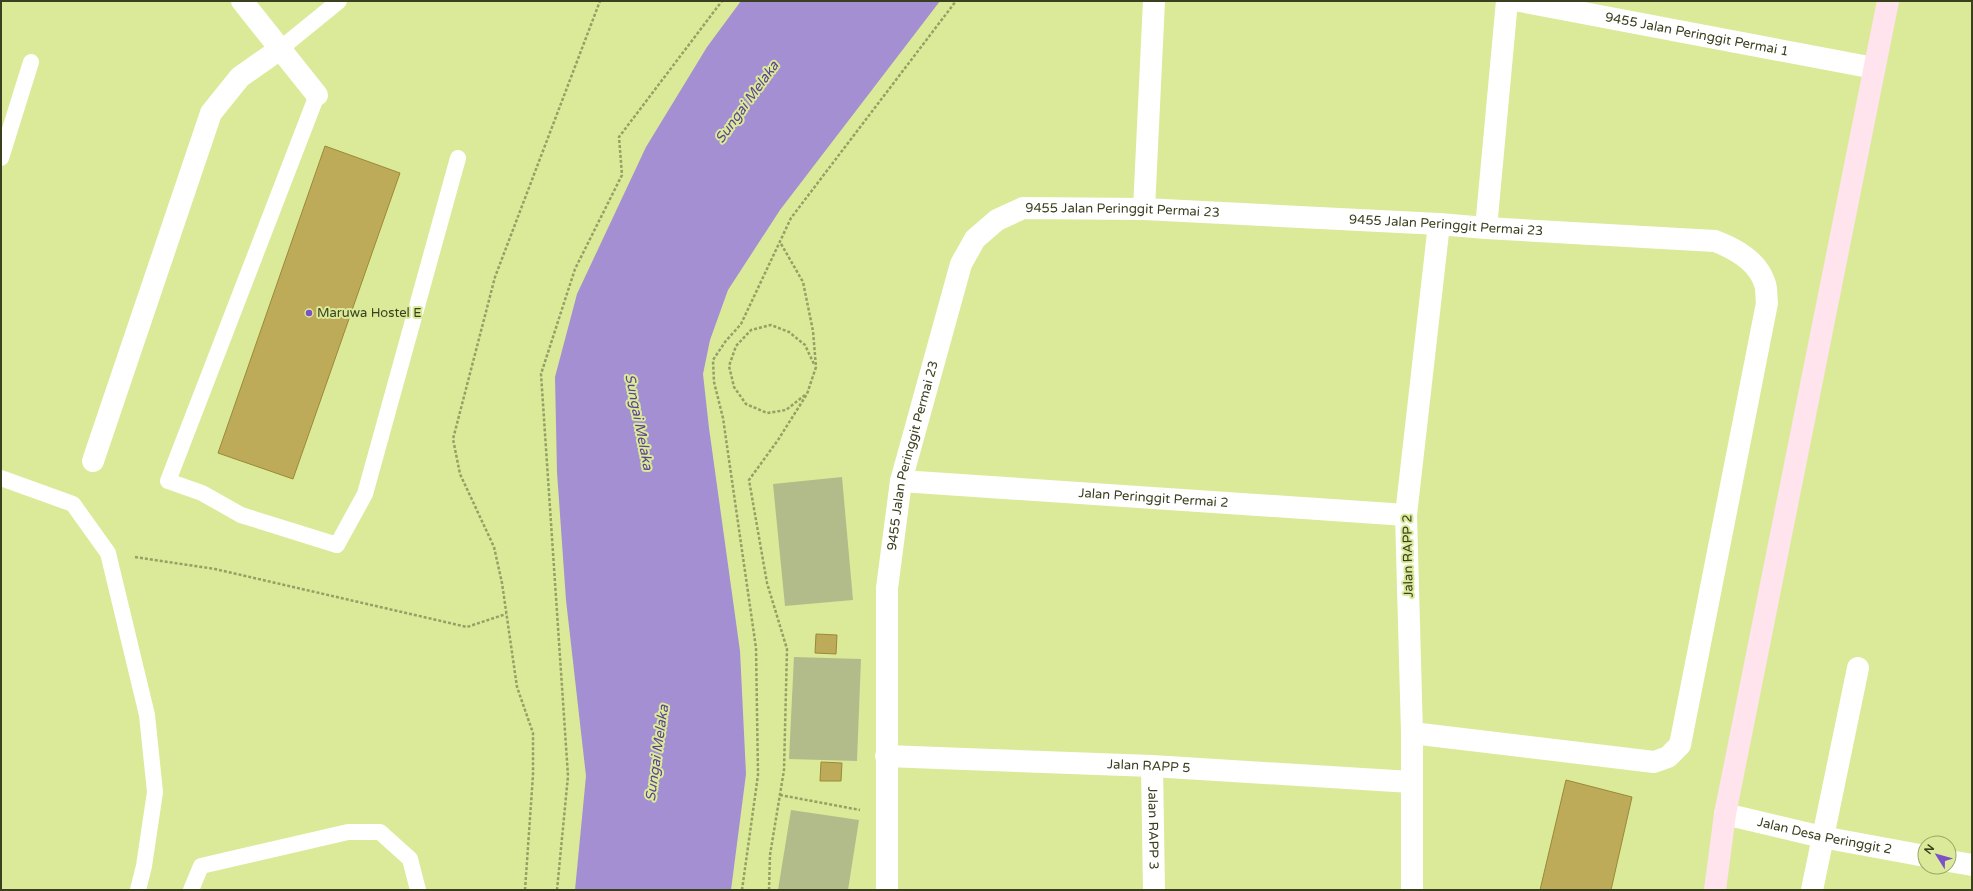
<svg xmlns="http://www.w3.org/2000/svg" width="1973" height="891" font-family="'Varela Round',sans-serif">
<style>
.green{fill:#b2bc8b}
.water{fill:#a38fd1}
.building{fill:#bdab59;stroke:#9b8935}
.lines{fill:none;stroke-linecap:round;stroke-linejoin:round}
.path{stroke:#94a064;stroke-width:2.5;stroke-dasharray:3 2;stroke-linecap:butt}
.lane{stroke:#fff;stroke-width:16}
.street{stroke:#fff;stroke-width:22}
.secondary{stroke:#ffe3ed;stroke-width:22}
.poi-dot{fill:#7d4fc8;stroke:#daea99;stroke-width:1.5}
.labels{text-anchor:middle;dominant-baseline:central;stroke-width:4;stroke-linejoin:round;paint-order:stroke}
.street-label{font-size:13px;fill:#3a401f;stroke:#daea99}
.poi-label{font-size:13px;fill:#3a401f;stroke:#daea99;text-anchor:start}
.water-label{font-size:14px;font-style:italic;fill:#5f4393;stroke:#daea99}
</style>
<rect width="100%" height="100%" fill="#daea99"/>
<g class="green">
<polygon points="842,477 853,600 785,606 773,484"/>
<polygon points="794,657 861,659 857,761 789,759"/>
<polygon points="791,810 859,820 848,890 778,890"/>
</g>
<polygon class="water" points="741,1 940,1 780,210 728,290 710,340 703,374 709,428 740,651 746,774 731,890 575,890 586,776 566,600 557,472 555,377 577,294 646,147 707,47"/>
<g class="building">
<polygon points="325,146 400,173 293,479 218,453"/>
<polygon points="816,634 837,635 836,654 815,653"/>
<polygon points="821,762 842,763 841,781 820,781"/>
<polygon points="1566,780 1632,797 1611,890 1540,890"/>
</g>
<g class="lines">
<g class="path">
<polyline points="805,395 786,410 767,413 746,404 734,387 729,366 736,346 751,330 771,325 789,332 805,345 814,364"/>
<polyline points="135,557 215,569 467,627 506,614"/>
<polyline points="780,795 860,810"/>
<polyline points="525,890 533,775 533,733 517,687 502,583 494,547 460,474 453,439 495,277 600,1"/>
<polyline points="557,890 568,776 541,374 575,269 622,175 619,137 722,1"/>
<polyline points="742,890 758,775 756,648 723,418 714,382 713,360 725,342 741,324 791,218 956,1"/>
<polyline points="769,890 770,855 784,770 787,649 767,583 749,480 778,440 807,394 816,367 813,331 803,282 780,242"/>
</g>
<g class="lane">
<polyline points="280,49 339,1"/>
<polyline points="317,95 168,481 202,493 241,515 337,545 365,494 458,158"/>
<polyline points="1,158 31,62"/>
<polyline points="1,478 73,504 108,553 147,715 155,792 144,866 138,890"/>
<polyline points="191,890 201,866 348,832 380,832 410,859 418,890"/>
</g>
<g class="street">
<polyline points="242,1 317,95"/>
<path id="s1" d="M1520,1L1874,68"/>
<polyline points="1144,209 1154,1"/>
<polyline points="1486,228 1507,1"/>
<polyline points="93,461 211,113 240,77 280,49"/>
<path id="s2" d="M901,481L1406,515"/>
<path id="s3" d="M886,756L1152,766L1411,782"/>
<path id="s4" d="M1152,766L1154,890"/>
<path id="s5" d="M1725,814L1822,837L1925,856"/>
<polyline points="1949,861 1972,865"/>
<path id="s6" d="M887,890V588L901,481L961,264L975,239L997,220L1023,208L1144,209L1439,224L1486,228L1715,241C1736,249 1758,261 1765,284C1767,290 1766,297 1767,303L1680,745L1668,757L1654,762L1412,733"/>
<polyline points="1412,890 1412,733 1406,515 1439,224"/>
<polyline points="1812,890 1858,668"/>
</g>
<polyline class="secondary" points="1715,890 1725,814 1888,1"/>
</g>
<circle class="poi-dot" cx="309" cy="313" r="4"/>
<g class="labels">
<g class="street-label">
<text stroke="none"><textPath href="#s1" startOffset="180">9455 Jalan Peringgit Permai 1</textPath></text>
<text stroke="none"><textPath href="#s6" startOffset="821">9455 Jalan Peringgit Permai 23</textPath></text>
<text stroke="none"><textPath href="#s6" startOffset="1145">9455 Jalan Peringgit Permai 23</textPath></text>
<text stroke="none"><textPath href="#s6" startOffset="437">9455 Jalan Peringgit Permai 23</textPath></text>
<text stroke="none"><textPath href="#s2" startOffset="253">Jalan Peringgit Permai 2</textPath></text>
<text transform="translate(1408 556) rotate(-91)">Jalan RAPP 2</text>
<text stroke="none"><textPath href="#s3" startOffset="263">Jalan RAPP 5</textPath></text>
<text stroke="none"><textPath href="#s4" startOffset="62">Jalan RAPP 3</textPath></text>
<text stroke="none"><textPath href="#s5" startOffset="102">Jalan Desa Peringgit 2</textPath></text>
</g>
<g class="poi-label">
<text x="317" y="313">Maruwa Hostel E</text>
</g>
<g class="water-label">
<text transform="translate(747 102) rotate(-54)">Sungai Melaka</text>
<text transform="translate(639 422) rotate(79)">Sungai Melaka</text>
<text transform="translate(657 753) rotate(-82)">Sungai Melaka</text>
</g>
</g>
<rect width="1973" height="891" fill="none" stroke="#3a401f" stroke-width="4"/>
<g transform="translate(1937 855) rotate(307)"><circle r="19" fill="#daea99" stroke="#9aa668"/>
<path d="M0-3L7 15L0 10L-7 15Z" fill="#7d4fc8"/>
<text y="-6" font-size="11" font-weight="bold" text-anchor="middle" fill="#3a401f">N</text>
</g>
</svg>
